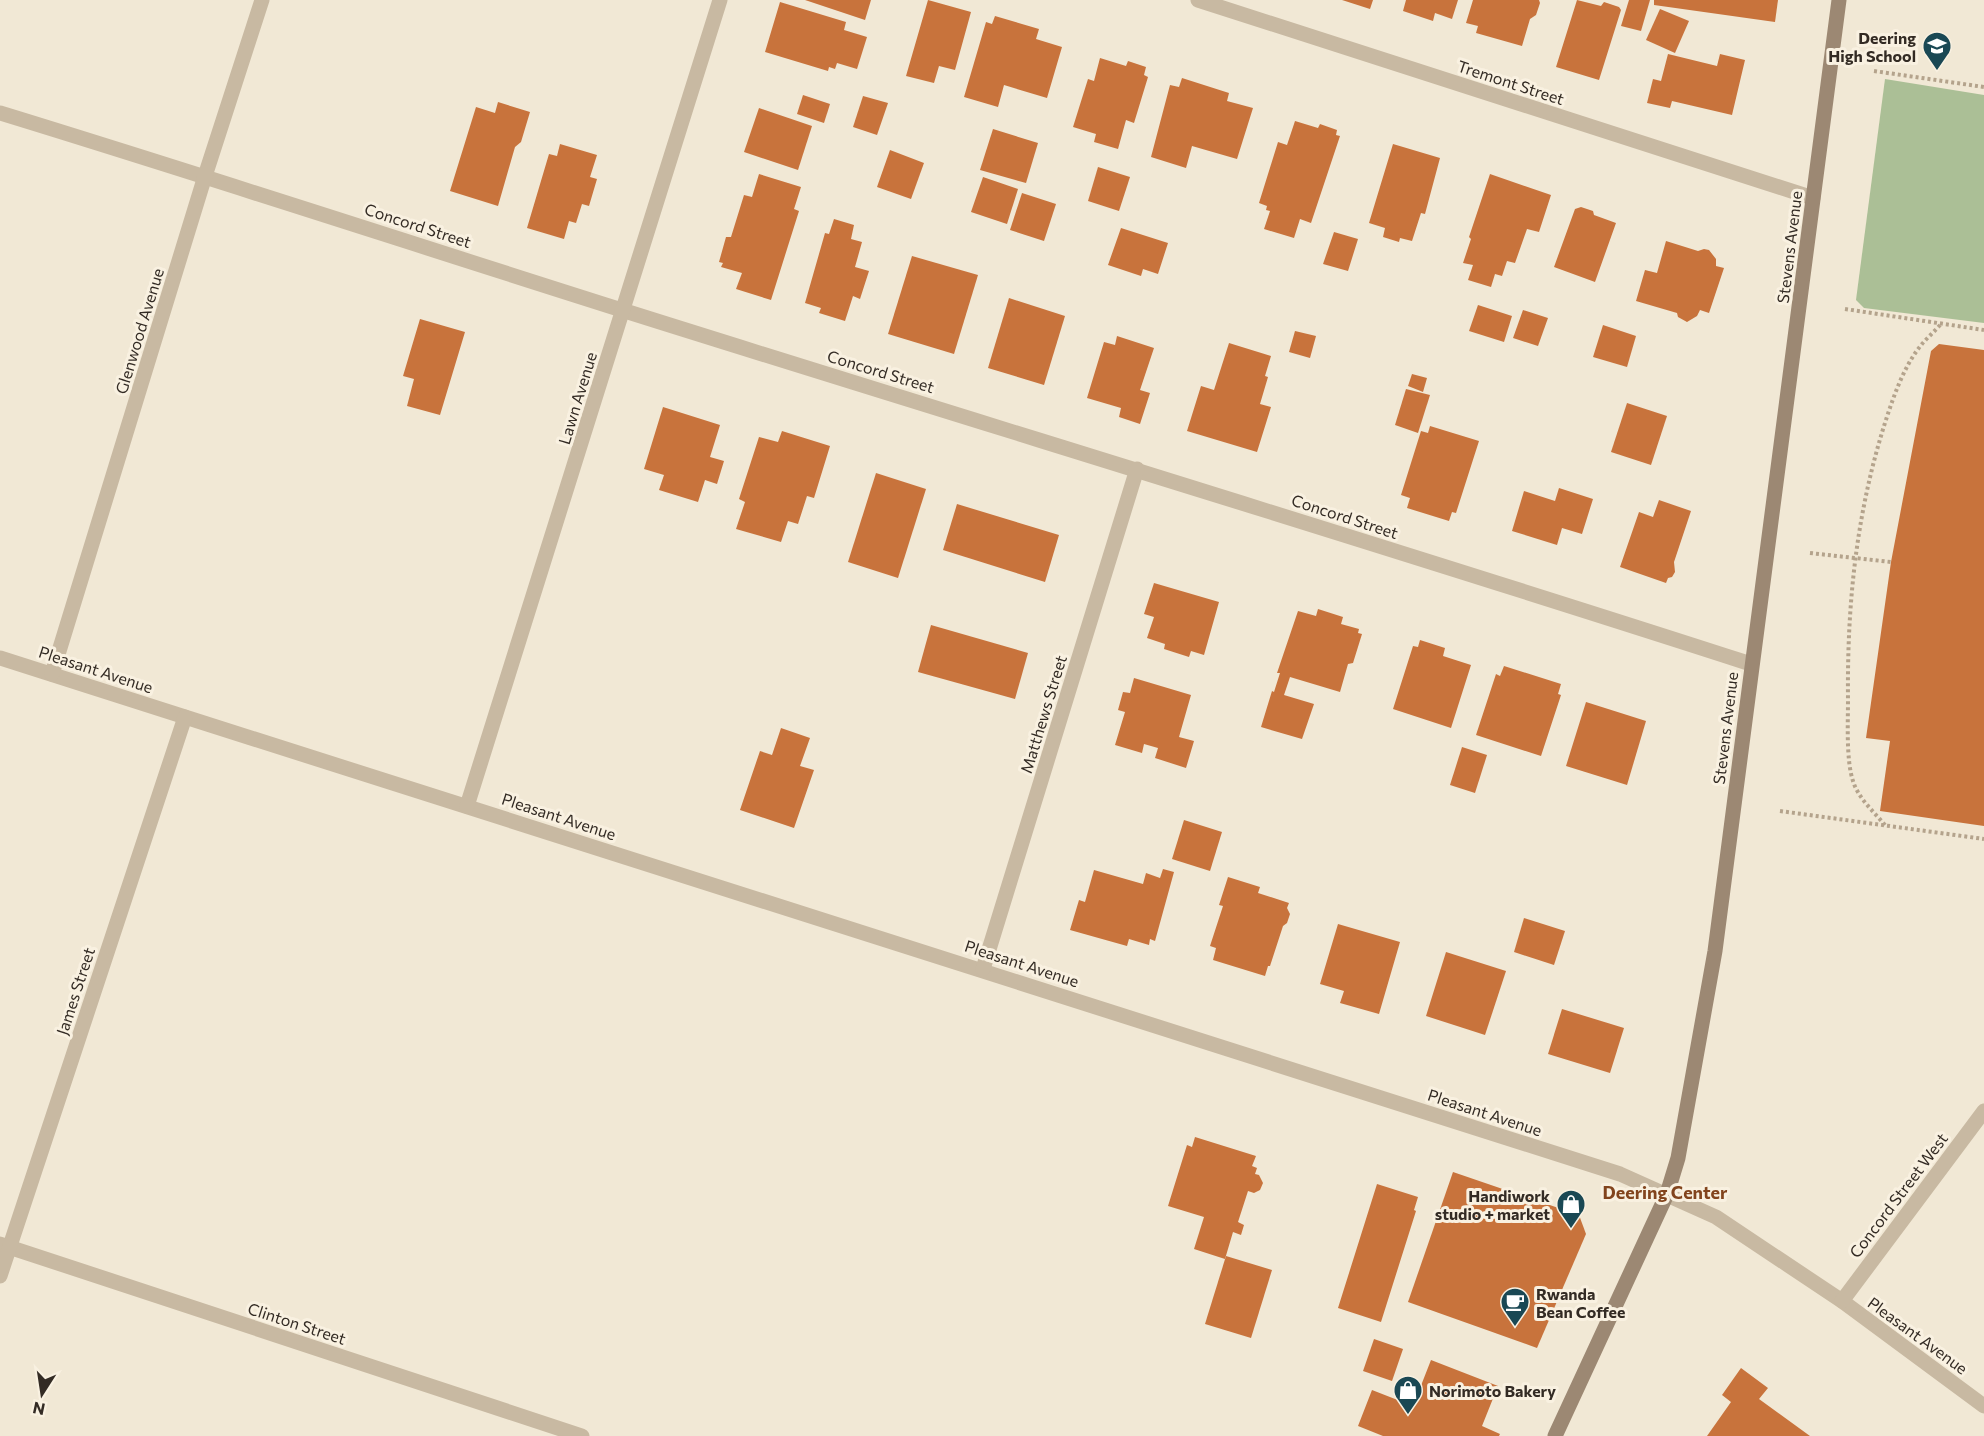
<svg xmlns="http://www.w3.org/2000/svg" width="1984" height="1436" font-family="Commissioner,sans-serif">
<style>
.green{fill:#abbf96}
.building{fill:#c8733c}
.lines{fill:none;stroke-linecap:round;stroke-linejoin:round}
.path{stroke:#b4a38c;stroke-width:4;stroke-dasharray:3 3;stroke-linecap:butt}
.minor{stroke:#c8b9a2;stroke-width:15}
.secondary{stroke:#9c8873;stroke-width:15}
.labels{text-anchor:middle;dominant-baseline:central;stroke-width:6;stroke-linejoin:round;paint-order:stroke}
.poi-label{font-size:16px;font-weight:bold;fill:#332b24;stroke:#f9f1e1;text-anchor:end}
.street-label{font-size:16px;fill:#332b24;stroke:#f9f1e1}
.neighbourhood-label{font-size:18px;font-weight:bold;fill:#82441d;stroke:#f9f1e1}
</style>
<rect width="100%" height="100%" fill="#f1e8d5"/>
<polygon class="green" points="1885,79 1984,95 1984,323 1864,308 1856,300"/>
<g class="building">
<polygon points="805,0 871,0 865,20"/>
<polygon points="928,0 971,12 955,70 939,66 934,83 906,76"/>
<polygon points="1342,0 1373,0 1370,9"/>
<polygon points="1406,0 1458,0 1452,19 1435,13 1433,21 1403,11"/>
<polygon points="1473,0 1539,0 1540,3 1536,15 1530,19 1522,46 1476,33 1478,26 1466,23"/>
<polygon points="1577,0 1601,6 1604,2 1619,7 1621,10 1599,80 1556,67"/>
<polygon points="1629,0 1650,0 1641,31 1621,26"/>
<polygon points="1654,0 1778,0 1775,22 1654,5"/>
<polygon points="780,2 846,22 844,30 867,37 857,69 837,63 835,69 829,67 828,71 765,52"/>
<polygon points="1660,9 1689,21 1675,53 1646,40"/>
<polygon points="995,16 1039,29 1036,39 1062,47 1047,98 1004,85 998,107 964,97 986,22 992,24"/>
<polygon points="1668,54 1717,66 1720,54 1745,60 1732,115 1672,101 1670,108 1647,103 1653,79 1661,81"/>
<polygon points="1100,58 1126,66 1128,61 1146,67 1144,75 1148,77 1134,123 1126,120 1118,149 1094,142 1096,134 1073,127 1088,79 1094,81"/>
<polygon points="1182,78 1229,93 1227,101 1253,108 1237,159 1192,146 1186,168 1151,157 1170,85 1179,87"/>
<polygon points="803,95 830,104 824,123 797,114"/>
<polygon points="863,96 888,103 877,135 853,127"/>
<polygon points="498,102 530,112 521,142 515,147 498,206 450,191 476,107 495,113"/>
<polygon points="759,108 812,126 798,170 744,152"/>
<polygon points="1295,121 1318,128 1320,124 1337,130 1336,135 1340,136 1311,223 1300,219 1294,238 1264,229 1270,211 1266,210 1267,206 1259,203 1278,142 1287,145"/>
<polygon points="993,129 1038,143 1026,183 980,170"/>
<polygon points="560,144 597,155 590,177 597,179 589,206 582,204 576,223 569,221 564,239 527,228 549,154 557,156"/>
<polygon points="1393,144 1440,158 1425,214 1421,213 1412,241 1400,238 1399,242 1383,237 1385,228 1369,223"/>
<polygon points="890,150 924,163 911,199 877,187"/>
<polygon points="1098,167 1130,177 1119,211 1088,201"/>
<polygon points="759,174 801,187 794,209 799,211 771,300 736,289 742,273 721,267 723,263 719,262 726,237 731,237 744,195 752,197"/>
<polygon points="1490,174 1551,195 1539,232 1527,229 1515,263 1507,261 1502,276 1495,274 1491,287 1468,280 1473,265 1463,263 1471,239 1469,237"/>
<polygon points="983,177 1018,189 1007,224 971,212"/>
<polygon points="1022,193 1056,204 1044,241 1010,230"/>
<polygon points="1581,207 1593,211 1594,215 1616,223 1595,282 1554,267 1575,209"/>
<polygon points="834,219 854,225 851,239 862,242 855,267 869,271 860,299 853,296 845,321 819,313 821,308 805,303 825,233 829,234"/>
<polygon points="1121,228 1168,243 1158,274 1143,269 1141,276 1108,265"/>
<polygon points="1334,232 1358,239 1348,271 1323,264"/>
<polygon points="1666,241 1698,251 1704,249 1709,250 1716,259 1716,266 1724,268 1709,313 1700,310 1697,316 1687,322 1678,317 1677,313 1636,301 1645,270 1657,273"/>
<polygon points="912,256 978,275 954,354 888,334"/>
<polygon points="1009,298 1065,316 1044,385 988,368"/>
<polygon points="1478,305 1512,316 1504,342 1469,331"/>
<polygon points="1523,310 1548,318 1538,346 1513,338"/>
<polygon points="420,319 465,332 440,415 407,406 414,379 403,376"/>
<polygon points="1603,325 1636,336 1627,367 1593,357"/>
<polygon points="1295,331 1316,336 1310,358 1289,352"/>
<polygon points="1117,336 1154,348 1140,390 1150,393 1140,424 1119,417 1121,408 1087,398 1104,342 1115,345"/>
<polygon points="1229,343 1271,356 1265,376 1268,377 1260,404 1271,407 1257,452 1187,431 1201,386 1214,390"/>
<polygon points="1939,344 1984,350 1984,826 1880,811 1890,741 1866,738 1891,562 1931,351"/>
<polygon points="1412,374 1427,378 1423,392 1408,386"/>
<polygon points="1406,389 1430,395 1418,433 1395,425"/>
<polygon points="1627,403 1667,416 1651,465 1611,452"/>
<polygon points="663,407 720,425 710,457 724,461 717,484 705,480 698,502 659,490 664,475 644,469"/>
<polygon points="1430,426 1479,441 1456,513 1452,512 1449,521 1407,508 1410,498 1401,495 1421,431 1428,433"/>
<polygon points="782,431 830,446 814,498 807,496 798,524 788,521 781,542 736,529 745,502 739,499 759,437 778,442"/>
<polygon points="876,473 926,489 898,578 848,562"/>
<polygon points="1559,488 1593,499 1582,534 1562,528 1557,545 1512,531 1524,491 1555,501"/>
<polygon points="1659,500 1691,511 1674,562 1675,572 1672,577 1668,578 1666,583 1620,567 1639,512 1653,517"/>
<polygon points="957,504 1059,535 1045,582 943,550"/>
<polygon points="1154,583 1219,602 1204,655 1191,651 1189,657 1164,649 1165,644 1147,638 1154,617 1144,614"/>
<polygon points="1318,609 1343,617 1341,624 1359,629 1358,633 1362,634 1353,663 1348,664 1340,692 1290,677 1284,695 1314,704 1302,739 1261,727 1272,691 1274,692 1280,673 1277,673 1298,611 1316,616"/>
<polygon points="931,625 1028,653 1015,699 918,672"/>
<polygon points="1420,640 1445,648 1443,656 1471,665 1451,728 1393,709 1413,646 1418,647"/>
<polygon points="1504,666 1561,684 1558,694 1561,695 1541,756 1476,735 1496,674 1500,676"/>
<polygon points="1134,678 1191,695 1179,737 1194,741 1186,768 1155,758 1158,748 1144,744 1142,753 1115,745 1125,712 1118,710 1123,692 1130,693"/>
<polygon points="1586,702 1646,721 1627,785 1566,766"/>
<polygon points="781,728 810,738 800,766 814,770 794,828 740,810 760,751 772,755"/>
<polygon points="1462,747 1487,755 1475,793 1450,785"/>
<polygon points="1184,820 1222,832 1210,871 1172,859"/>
<polygon points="1163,869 1174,872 1155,941 1150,939 1149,945 1129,939 1127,946 1070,930 1079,900 1085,902 1094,870 1143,884 1146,873 1160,878"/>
<polygon points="1228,877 1260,887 1258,893 1289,903 1287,908 1290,914 1287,923 1283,926 1270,966 1268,966 1265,976 1213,960 1216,948 1210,946 1223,906 1219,905"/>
<polygon points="1524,918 1565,931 1554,965 1514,952"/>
<polygon points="1338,924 1400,942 1379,1014 1340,1003 1344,991 1320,984"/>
<polygon points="1446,952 1506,971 1485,1035 1426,1016"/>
<polygon points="1562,1009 1624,1028 1610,1073 1548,1054"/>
<polygon points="1195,1137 1256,1156 1252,1166 1257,1168 1255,1174 1259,1175 1263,1183 1260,1190 1254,1193 1248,1191 1238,1222 1244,1225 1241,1235 1233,1232 1225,1259 1194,1249 1204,1217 1168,1206 1187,1145 1192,1147"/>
<polygon points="1453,1172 1579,1215 1586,1234 1537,1348 1408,1302"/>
<polygon points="1377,1184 1418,1197 1414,1210 1416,1211 1381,1322 1338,1308"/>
<polygon points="1226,1256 1272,1270 1251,1338 1205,1324"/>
<polygon points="1374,1339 1403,1349 1392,1381 1363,1371"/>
<polygon points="1431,1360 1498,1386 1482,1426 1500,1434 1499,1436 1383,1436 1358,1426 1372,1390 1413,1406"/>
<polygon points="1741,1368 1768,1388 1759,1399 1810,1436 1707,1436 1731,1402 1722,1395"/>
</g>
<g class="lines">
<g class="path">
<polyline points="1874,71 1984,87"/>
<polyline points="1845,309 1984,330"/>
<polyline points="1810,553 1891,562"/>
<polyline points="1780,811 1984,839"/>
<path d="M1885,825C1874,812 1858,798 1853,781C1846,760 1848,723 1848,700C1847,605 1856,516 1884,426C1893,398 1903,367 1922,344C1928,337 1935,331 1941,324"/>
</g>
<g class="minor">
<polyline points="1198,0 1813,198"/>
<path d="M0,113C209,177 416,245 625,311C1000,429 1377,543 1751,664"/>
<polyline points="0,658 1620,1174 1716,1217 1842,1301 1984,1406"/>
<polyline points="52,674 205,176 262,0"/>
<polyline points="467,806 720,0"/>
<polyline points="983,969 1137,469"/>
<polyline points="0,1244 582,1436"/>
<polyline points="0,1276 185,717"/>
<polyline points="1842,1301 1984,1111"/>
</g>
<polyline class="secondary" points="1555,1436 1667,1194 1678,1158 1715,951 1839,0"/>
</g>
<defs>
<g id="school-pin" transform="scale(1.5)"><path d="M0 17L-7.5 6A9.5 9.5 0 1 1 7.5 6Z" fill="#1a4854" stroke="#f9f1e1"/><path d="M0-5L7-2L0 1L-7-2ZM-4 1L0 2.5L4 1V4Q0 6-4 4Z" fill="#fff"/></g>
<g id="shop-pin" transform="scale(1.5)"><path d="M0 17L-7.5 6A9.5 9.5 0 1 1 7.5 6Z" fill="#1a4854" stroke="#f9f1e1"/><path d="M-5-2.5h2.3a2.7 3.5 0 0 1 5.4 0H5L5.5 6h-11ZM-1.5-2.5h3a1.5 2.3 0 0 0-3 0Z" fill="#fff"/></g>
<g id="cafe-pin" transform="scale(1.5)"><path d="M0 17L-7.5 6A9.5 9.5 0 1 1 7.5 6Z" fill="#1a4854" stroke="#f9f1e1"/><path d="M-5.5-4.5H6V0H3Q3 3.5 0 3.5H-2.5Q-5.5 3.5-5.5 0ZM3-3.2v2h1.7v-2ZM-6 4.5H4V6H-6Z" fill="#fff"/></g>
</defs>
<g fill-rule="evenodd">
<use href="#school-pin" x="1937" y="46"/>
<use href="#shop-pin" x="1571" y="1204"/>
<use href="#cafe-pin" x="1515" y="1302"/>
<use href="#shop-pin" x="1408" y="1390"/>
</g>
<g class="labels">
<g class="poi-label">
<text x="1916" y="37">Deering<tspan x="1916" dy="18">High School</tspan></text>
<text x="1550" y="1195">Handiwork<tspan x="1550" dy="18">studio + market</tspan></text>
<text x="1536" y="1293" text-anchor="start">Rwanda<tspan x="1536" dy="18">Bean Coffee</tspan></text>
<text x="1429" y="1390" text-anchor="start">Norimoto Bakery</text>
</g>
<g class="street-label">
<text transform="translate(1511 82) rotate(18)">Tremont Street</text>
<text transform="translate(418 225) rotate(18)">Concord Street</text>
<text transform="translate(1789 247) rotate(-83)">Stevens Avenue</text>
<text transform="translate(139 331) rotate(-73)">Glenwood Avenue</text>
<text transform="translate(881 371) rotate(17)">Concord Street</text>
<text transform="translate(577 398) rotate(-73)">Lawn Avenue</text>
<text transform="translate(1345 516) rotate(18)">Concord Street</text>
<text transform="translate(96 669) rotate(18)">Pleasant Avenue</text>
<text transform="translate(1043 714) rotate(-73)">Matthews Street</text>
<text transform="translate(1725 728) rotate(-83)">Stevens Avenue</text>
<text transform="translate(559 816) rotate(18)">Pleasant Avenue</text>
<text transform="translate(1022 963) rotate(18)">Pleasant Avenue</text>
<text transform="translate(75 991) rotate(-72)">James Street</text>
<text transform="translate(1485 1112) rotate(18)">Pleasant Avenue</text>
<text transform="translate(1898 1195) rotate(-53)">Concord Street West</text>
<text transform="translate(297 1323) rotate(18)">Clinton Street</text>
<text transform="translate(1918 1335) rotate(36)">Pleasant Avenue</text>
</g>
<g class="neighbourhood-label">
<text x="1665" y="1192">Deering Center</text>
</g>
</g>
<g transform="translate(42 1394) rotate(192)" stroke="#f9f1e1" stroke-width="4.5" paint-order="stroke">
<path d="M0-4.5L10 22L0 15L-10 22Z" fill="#332b24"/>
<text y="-9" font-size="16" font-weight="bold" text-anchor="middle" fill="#332b24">N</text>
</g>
</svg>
